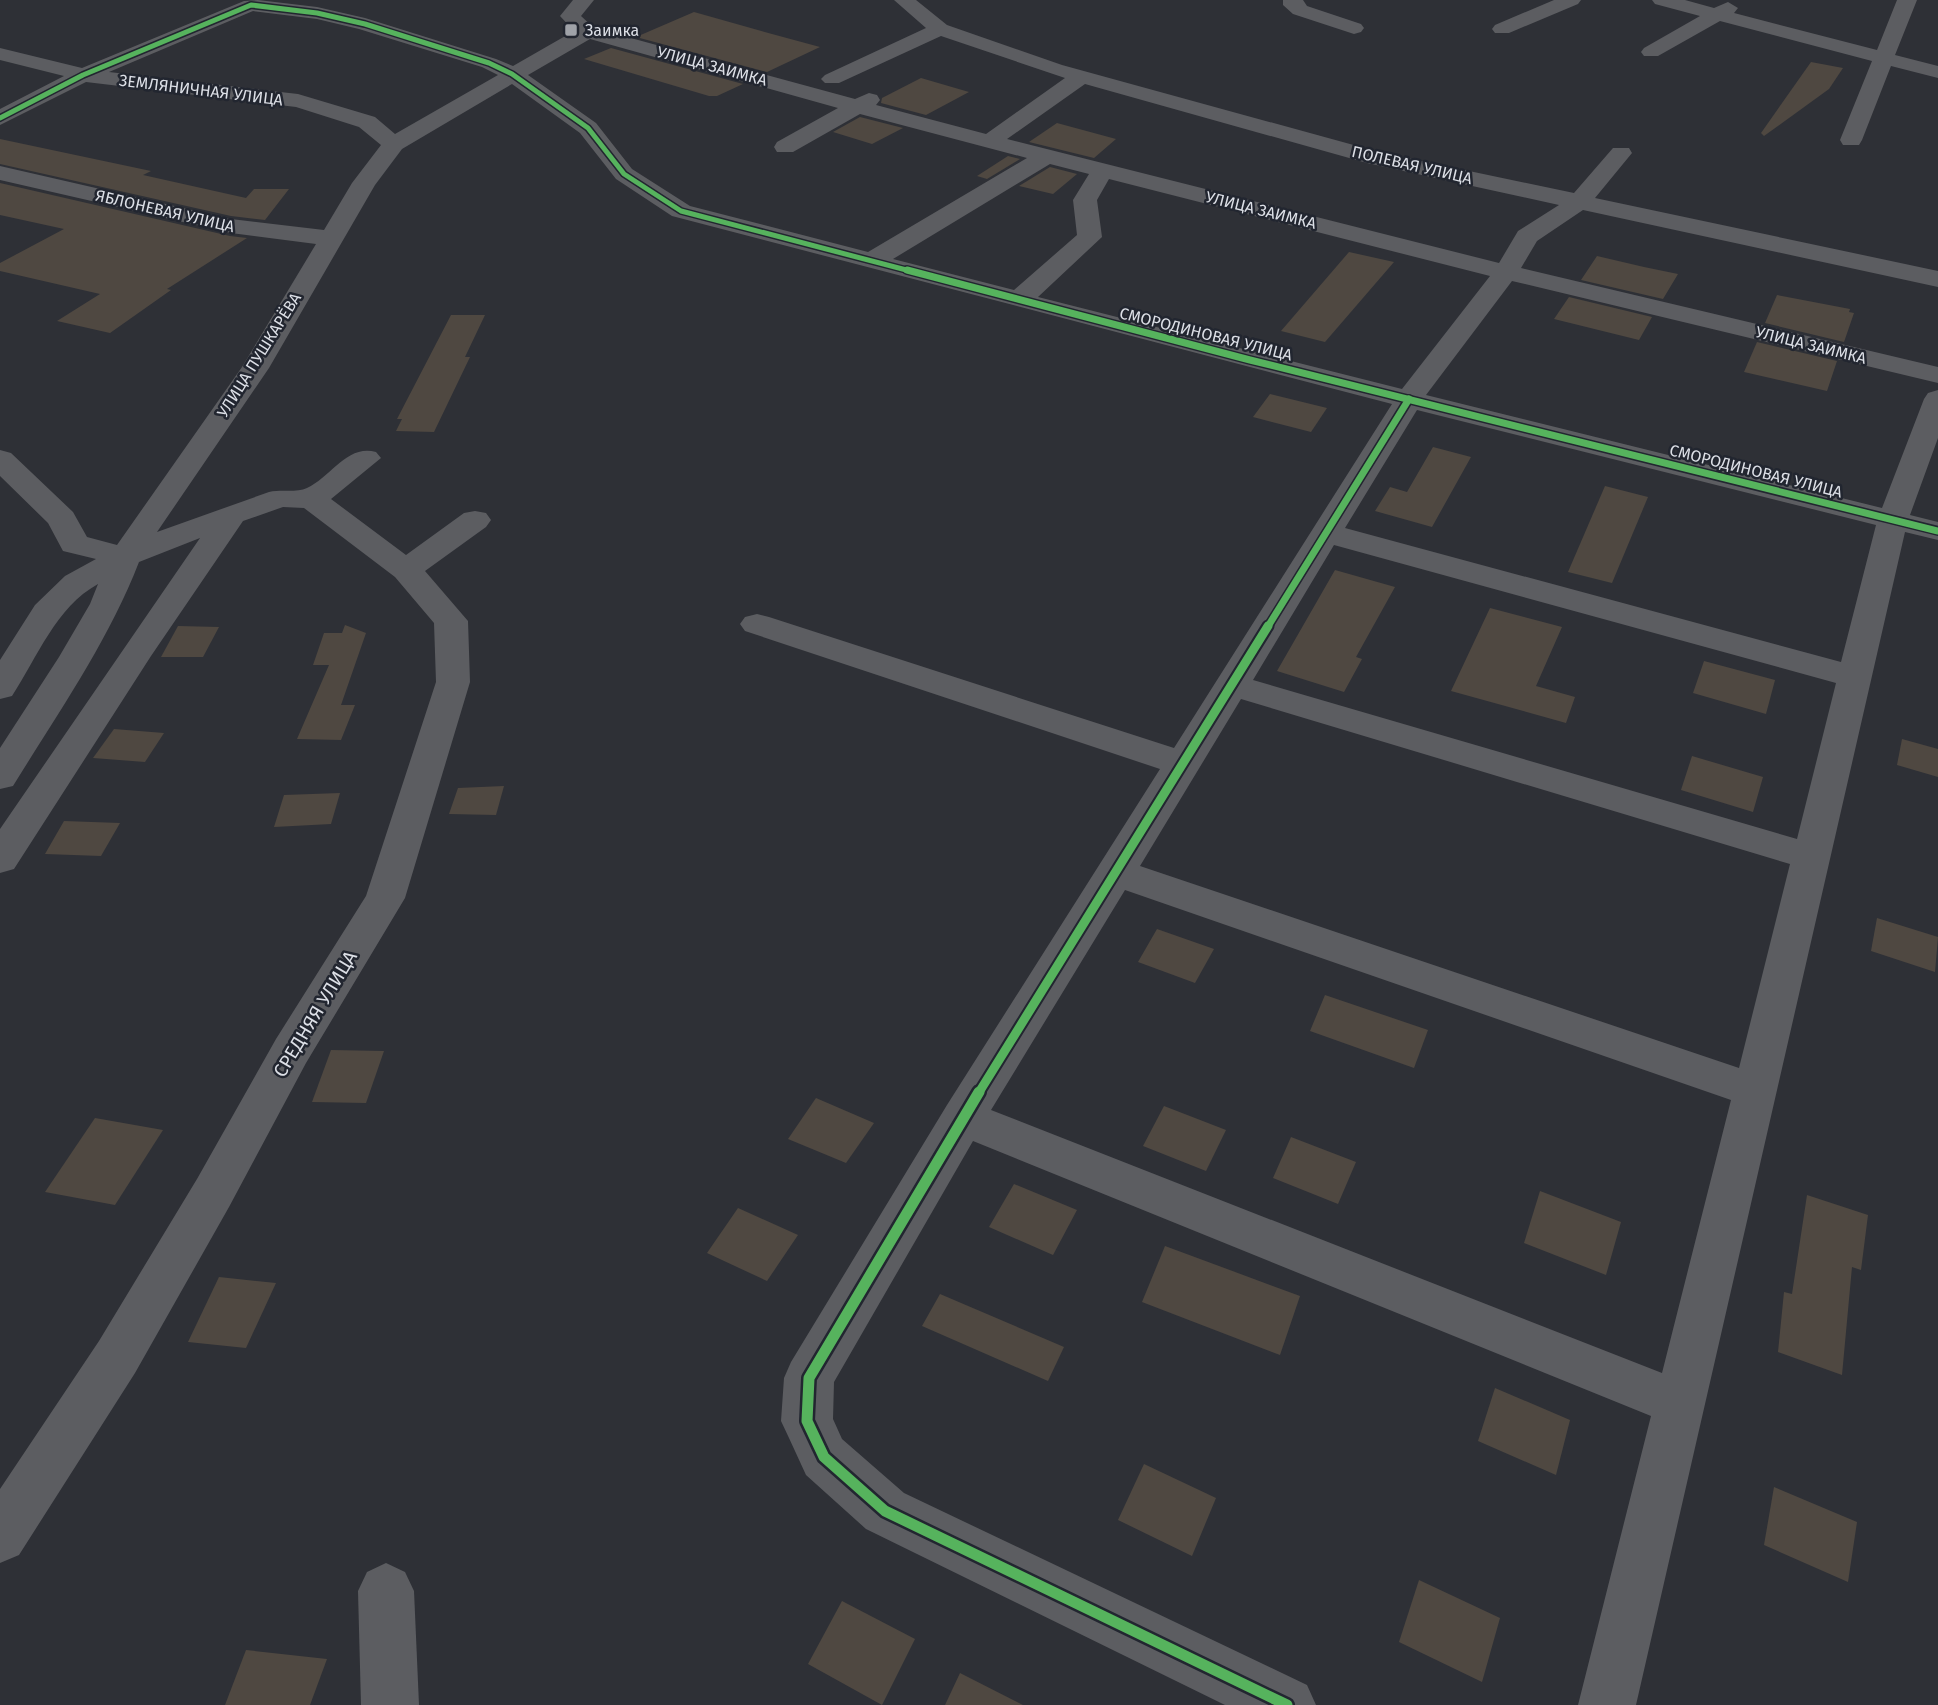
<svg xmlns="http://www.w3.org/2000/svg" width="1938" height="1705" font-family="'Fira Sans',sans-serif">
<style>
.building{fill:#4f4841}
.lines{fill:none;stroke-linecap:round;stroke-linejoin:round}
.minor{fill:#5c5d61;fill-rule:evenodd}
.cycleway-far3-casing{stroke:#222630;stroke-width:8}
.cycleway-far2-casing{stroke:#222630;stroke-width:10}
.cycleway-far1-casing{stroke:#222630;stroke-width:13}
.cycleway-casing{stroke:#222630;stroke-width:16}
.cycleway-far3{stroke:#56b35d;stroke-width:5}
.cycleway-far2{stroke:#56b35d;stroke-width:7}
.cycleway-far1{stroke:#56b35d;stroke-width:9}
.cycleway{stroke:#56b35d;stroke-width:11}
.poi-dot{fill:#9fa2a8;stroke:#222630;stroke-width:2.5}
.labels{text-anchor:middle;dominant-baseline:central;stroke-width:5;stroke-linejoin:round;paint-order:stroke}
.far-poi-label{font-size:16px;fill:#dcdfe6;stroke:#222630;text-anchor:start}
.far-street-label{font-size:16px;fill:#dcdfe6;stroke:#222630}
.street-label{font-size:19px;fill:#dcdfe6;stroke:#222630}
</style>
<rect width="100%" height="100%" fill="#2e3036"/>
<g class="building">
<polygon points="694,12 772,34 820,47 767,72 636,37"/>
<polygon points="611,48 743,84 717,96 709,96 584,59"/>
<polygon points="1811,62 1843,68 1829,89 1764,136 1761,133"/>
<polygon points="921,78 969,92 926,115 881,103 882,98"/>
<polygon points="860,117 903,128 872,144 833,132"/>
<polygon points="1057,123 1116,139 1094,158 1029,142"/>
<polygon points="0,139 151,171 143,175 246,198 254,189 289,189 265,220 231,216 0,164"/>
<polygon points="1008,156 1020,159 987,179 977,176"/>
<polygon points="1050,167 1077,174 1053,194 1019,186"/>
<polygon points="0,183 230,236 247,238 167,289 171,290 110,333 57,321 100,294 0,271 0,263 64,229 0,215"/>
<polygon points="1349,252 1394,262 1325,342 1281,331"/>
<polygon points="1597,256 1644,267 1678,274 1663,299 1581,280"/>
<polygon points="1777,295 1850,309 1849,312 1854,313 1844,342 1765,323"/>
<polygon points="1569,297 1652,317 1639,340 1554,319"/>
<polygon points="451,315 485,315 465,357 470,357 434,432 396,431 402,419 397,419"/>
<polygon points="1757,342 1837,361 1827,391 1744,372"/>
<polygon points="1270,394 1327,408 1311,432 1253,417"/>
<polygon points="1433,447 1471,457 1432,527 1375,511 1390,487 1407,492"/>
<polygon points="1605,486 1648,497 1612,583 1568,572"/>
<polygon points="1335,570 1395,587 1356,657 1362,659 1344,692 1277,671"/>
<polygon points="1490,608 1562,627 1536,686 1575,697 1566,723 1451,691"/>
<polygon points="345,625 366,633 341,705 355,705 341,740 297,739 329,665 313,665 324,633 342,633"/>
<polygon points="178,626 219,627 203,657 161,657"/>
<polygon points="1704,661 1775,680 1766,714 1693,693"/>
<polygon points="114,729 164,733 145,762 93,758"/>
<polygon points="1902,739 1938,749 1938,777 1897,765"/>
<polygon points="1692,756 1763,777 1753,812 1681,790"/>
<polygon points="504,786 496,815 449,814 458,788"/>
<polygon points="340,793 331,824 274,827 284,795"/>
<polygon points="64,821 120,823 101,856 45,854"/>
<polygon points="1877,918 1938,937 1935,972 1871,951"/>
<polygon points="1157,929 1214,949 1195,983 1138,962"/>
<polygon points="1325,995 1428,1030 1414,1068 1310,1031"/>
<polygon points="331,1050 384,1051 366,1103 312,1102"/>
<polygon points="816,1098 874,1123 846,1163 788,1139"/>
<polygon points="1164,1106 1226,1130 1206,1171 1143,1146"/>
<polygon points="95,1118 163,1130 115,1205 45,1192"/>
<polygon points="1291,1137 1356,1162 1338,1204 1273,1178"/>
<polygon points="1014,1184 1077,1210 1053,1255 989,1227"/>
<polygon points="1540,1191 1621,1222 1606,1275 1524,1243"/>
<polygon points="1807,1195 1868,1215 1861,1270 1852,1267 1842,1375 1778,1352 1784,1292 1792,1294"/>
<polygon points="738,1208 798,1235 767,1281 707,1253"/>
<polygon points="1165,1246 1300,1296 1280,1355 1142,1302"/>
<polygon points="219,1277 276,1283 246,1348 188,1342"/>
<polygon points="940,1294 1064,1347 1048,1381 922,1326"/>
<polygon points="1495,1388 1570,1420 1556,1475 1478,1441"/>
<polygon points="1144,1464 1216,1498 1192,1556 1118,1520"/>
<polygon points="1774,1487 1857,1522 1848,1582 1764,1545"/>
<polygon points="1419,1580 1500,1618 1482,1682 1399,1642"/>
<polygon points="842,1601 915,1639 882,1705 808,1664"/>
<polygon points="246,1650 327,1659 310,1705 225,1705"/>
<polygon points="960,1673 1023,1705 945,1705"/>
</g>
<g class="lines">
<g class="minor">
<path d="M258,0L317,7L365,18L496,59L513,66L574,31L560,16L573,0H594L581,16L594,28L855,99L869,93L877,95L880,100L876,105L986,134L1065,78L941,36L839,83H825L821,79L825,75L926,28L894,0H916L947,25L1062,65L1379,152L1574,193L1613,148H1629L1632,153L1595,198L1938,271V287L1583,210L1537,241L1521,268L1938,367V383L1512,281L1426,395L1882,508L1924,399L1928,393L1938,390V438L1910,515L1938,522V540L1905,532L1636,1705H1578L1651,1416L973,1141L834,1382L833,1419L842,1439L904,1493L1307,1685L1316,1705H1225L866,1529L806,1475L789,1438L781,1421L784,1378L791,1362L947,1105L1160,769L745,631L740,624L745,617L757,614L769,617L1174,748L1392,404L672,216L616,179L580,133L512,84L402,149L375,185L269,368L157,532L269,492C281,489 297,493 307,488C331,477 347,444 376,452L381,458L331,499L406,555L464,513L475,511L486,513L491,520L486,527L425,571L468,621L470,682L405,898L306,1063L229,1207L135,1373L19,1555L0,1563V1489L99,1341L197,1179L276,1039L366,896L436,682L434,623L395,577L304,508L283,507L243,521L151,656L14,869L0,873V829L200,538L139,562C108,642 58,713 13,786L0,789V748L59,657L90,604L98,584C56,607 37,658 12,696L0,699V660L35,605L65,576L96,559L63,551L48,523L0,476V450L11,453L73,512L87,537L117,545L242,367L316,244L231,233L0,180V166L231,219L324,230L352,183L381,145L359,127L296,107L86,82L0,125V109L64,76L0,60V48L82,68L244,1ZM253,11L317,19L359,29L482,67L498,75L395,134L375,117L298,94L109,72ZM590,39L838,108L777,142L774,147L777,152H793L860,114L1027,158L868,252L690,206L632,169L596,123L528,75ZM1085,84L1367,163L1559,205L1518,231L1499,263L1007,139ZM1050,164L1089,174L1073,200L1077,235L1014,290L893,259ZM1109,179L1490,276L1402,389L1038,297L1102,237L1097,200ZM1417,410L1876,525L1841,662L1345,528ZM1334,545L1836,683L1797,839L1253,680ZM1241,699L1790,864L1739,1068L1140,866ZM1125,890L1731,1100L1662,1373L991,1110Z"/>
<polygon points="1283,0 1303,0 1307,6 1361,24 1364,28 1361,32 1354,34 1293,14 1283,5"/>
<polygon points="1554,0 1581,0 1578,4 1509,33 1495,33 1492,29 1495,25"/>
<polygon points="1652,0 1685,0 1714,8 1728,2 1738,8 1734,13 1877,50 1897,0 1917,0 1895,55 1938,66 1938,78 1891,66 1862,140 1859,145 1843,145 1840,140 1872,61 1720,21 1658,56 1644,56 1641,52 1644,48 1700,16 1655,4"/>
<polygon points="386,1563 405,1572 414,1591 419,1705 361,1705 358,1591 367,1572"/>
</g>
<g class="cycleway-far3-casing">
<polyline id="cycleway-far3" points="0,118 83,75 251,5 317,13 365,24 489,63 512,74 588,128 624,174 681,211 914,272"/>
</g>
<g class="cycleway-far2-casing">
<g id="cycleway-far2">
<polyline points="907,270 1250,360 1938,531"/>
<polyline points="1267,628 1409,399"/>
</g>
</g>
<g class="cycleway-far1-casing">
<polyline id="cycleway-far1" points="978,1094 1268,626"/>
</g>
<g class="cycleway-casing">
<polyline id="cycleway" points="979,1092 809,1378 807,1421 824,1457 885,1511 1287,1705"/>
</g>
<use href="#cycleway-far3" class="cycleway-far3"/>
<use href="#cycleway-far2" class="cycleway-far2"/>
<use href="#cycleway-far1" class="cycleway-far1"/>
<use href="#cycleway" class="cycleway"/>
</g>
<rect class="poi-dot" x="564" y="23" width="14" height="14" rx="3.5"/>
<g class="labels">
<g class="far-poi-label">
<text x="585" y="30">Заимка</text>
</g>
<g class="far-street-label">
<text transform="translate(712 66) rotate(15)">УЛИЦА ЗАИМКА</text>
<text transform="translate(201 90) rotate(7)">ЗЕМЛЯНИЧНАЯ УЛИЦА</text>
<text transform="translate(1412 165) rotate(13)">ПОЛЕВАЯ УЛИЦА</text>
<text transform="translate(1261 210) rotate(14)">УЛИЦА ЗАИМКА</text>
<text transform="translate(165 211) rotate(13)">ЯБЛОНЕВАЯ УЛИЦА</text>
<text transform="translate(1206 334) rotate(14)">СМОРОДИНОВАЯ УЛИЦА</text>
<text transform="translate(1811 345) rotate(14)">УЛИЦА ЗАИМКА</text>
<text transform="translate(259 355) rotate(-58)">УЛИЦА ПУШКАРЁВА</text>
<text transform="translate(1756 471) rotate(14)">СМОРОДИНОВАЯ УЛИЦА</text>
</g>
<g class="street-label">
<text transform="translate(315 1014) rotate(-59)">СРЕДНЯЯ УЛИЦА</text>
</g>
</g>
</svg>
